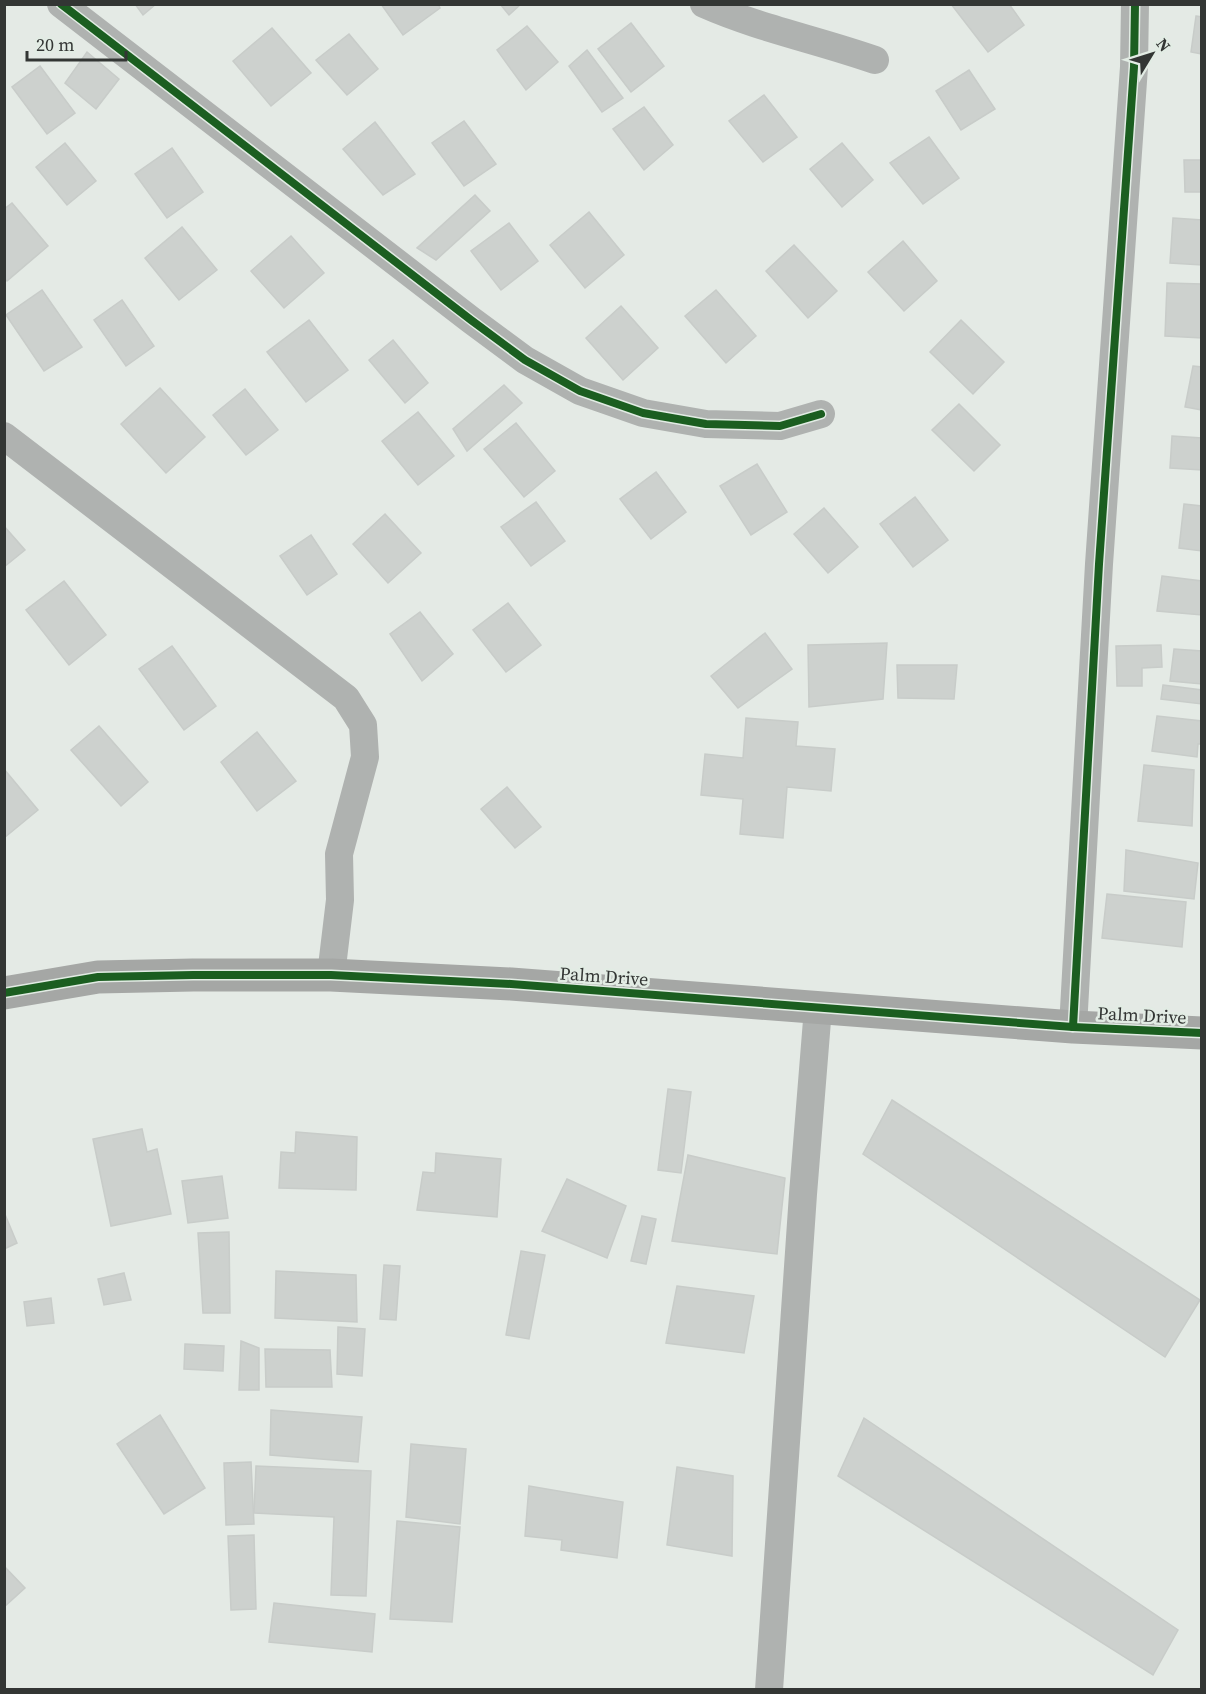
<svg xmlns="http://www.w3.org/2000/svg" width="1206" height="1694" font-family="'Source Serif 4',serif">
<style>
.building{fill:#cdd1ce;stroke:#c8ccc9;stroke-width:1.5}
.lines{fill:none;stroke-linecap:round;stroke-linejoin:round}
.street{stroke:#afb2b0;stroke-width:28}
.secondary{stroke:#a5a7a5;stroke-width:33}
.cycleway-casing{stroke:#e2ece4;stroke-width:11}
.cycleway{stroke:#1b5e20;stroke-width:8}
.labels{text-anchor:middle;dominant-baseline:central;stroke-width:5;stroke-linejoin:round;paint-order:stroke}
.street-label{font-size:18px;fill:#333634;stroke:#e2ece4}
</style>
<rect width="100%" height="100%" fill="#e4eae5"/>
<g class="building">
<polygon points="135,4 156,4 143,15"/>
<polygon points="381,4 438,4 440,8 403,35"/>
<polygon points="500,4 521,4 509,15"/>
<polygon points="951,4 1009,4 1024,25 988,52"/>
<polygon points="1196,16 1202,17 1202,54 1191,52"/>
<polygon points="631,23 664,66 631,92 598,49"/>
<polygon points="527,26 558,62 526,90 497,50"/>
<polygon points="272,28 311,73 271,106 233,61"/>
<polygon points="349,34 378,69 347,95 316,60"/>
<polygon points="587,50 623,98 602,112 569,66"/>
<polygon points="87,52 119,79 96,109 65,83"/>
<polygon points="40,66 75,113 47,134 12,87"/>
<polygon points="969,70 995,109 961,130 936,91"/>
<polygon points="764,95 797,137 763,162 729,121"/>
<polygon points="644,107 673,145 644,170 613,129"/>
<polygon points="464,121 496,164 464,186 432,143"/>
<polygon points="375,122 415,174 383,195 343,149"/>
<polygon points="929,137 959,178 923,204 890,163"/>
<polygon points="65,143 96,181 67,205 36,167"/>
<polygon points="842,143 873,180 842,207 810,169"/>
<polygon points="172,148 203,192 167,218 135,174"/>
<polygon points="1184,160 1202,160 1202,192 1185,192"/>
<polygon points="475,195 490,211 436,260 417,248"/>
<polygon points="12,203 48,246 7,281 4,278 4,209"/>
<polygon points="589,212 624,255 585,288 550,245"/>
<polygon points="1173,218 1202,220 1202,265 1170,263"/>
<polygon points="509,223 538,261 501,290 471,251"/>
<polygon points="182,227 217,270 179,300 145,258"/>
<polygon points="291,236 324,273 284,308 251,271"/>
<polygon points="903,241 937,281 904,311 868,272"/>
<polygon points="794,245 837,291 808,318 766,271"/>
<polygon points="1167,283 1202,284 1202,338 1165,336"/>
<polygon points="42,290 82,347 44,371 6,315"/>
<polygon points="716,290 756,336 726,363 685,316"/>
<polygon points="122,300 154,346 126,366 94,320"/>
<polygon points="621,306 658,348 623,380 586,338"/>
<polygon points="309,320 348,370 306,402 267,352"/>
<polygon points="961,320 1004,362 973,394 930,352"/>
<polygon points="393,340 428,383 405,403 369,360"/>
<polygon points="1193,366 1202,367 1202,410 1185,407"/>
<polygon points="504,385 522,403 467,451 453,429"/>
<polygon points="160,388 205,437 166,473 121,424"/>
<polygon points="245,389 278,430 246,455 213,415"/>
<polygon points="959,404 1000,445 974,471 932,430"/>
<polygon points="418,412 454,456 418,485 382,441"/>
<polygon points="516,423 555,471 524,497 484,449"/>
<polygon points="1172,436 1202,438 1202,470 1170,468"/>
<polygon points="757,464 787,512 751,535 720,486"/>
<polygon points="656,472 686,512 651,539 620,499"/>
<polygon points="915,497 948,540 913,567 880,524"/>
<polygon points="536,502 565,541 531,566 501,527"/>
<polygon points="1184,504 1202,506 1202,551 1179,548"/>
<polygon points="824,508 858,547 828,573 794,534"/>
<polygon points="385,514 421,553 388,583 353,544"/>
<polygon points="4,526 25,550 4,567"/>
<polygon points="311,535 337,574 307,595 280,556"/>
<polygon points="1162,576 1202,581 1202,615 1157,611"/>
<polygon points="64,581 106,635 69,665 26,610"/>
<polygon points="508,603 541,645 506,672 473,630"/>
<polygon points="420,612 453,654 422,681 390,634"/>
<polygon points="765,633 792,669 738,708 711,676"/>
<polygon points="887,643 883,699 809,707 808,645"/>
<polygon points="1161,645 1162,667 1142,668 1142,686 1117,686 1116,646"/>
<polygon points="172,646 216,706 184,730 139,669"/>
<polygon points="1174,649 1202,651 1202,684 1170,681"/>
<polygon points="897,665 957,665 954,699 898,698"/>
<polygon points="1163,685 1202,690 1202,704 1161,699"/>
<polygon points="1157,716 1202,721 1202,744 1198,744 1197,757 1152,751"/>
<polygon points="746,718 798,722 796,746 835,749 831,791 787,787 783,838 740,834 743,799 701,795 705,754 743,758"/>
<polygon points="99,726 148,782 121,806 71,750"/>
<polygon points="257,732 296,781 257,811 221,762"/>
<polygon points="1144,765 1194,770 1192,826 1138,821"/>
<polygon points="4,769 38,810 4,838"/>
<polygon points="507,787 541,827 515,848 481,809"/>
<polygon points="1126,850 1198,863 1194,899 1124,891"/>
<polygon points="1107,894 1186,902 1182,947 1102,938"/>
<polygon points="668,1089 691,1092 681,1173 658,1170"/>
<polygon points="892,1100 1200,1300 1165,1357 863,1154"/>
<polygon points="142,1129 147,1152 157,1149 171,1214 111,1226 93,1139"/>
<polygon points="296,1132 357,1137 356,1190 279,1188 281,1152 295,1153"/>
<polygon points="436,1153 501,1159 497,1217 417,1210 423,1172 435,1173"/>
<polygon points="688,1155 785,1178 777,1254 672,1241"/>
<polygon points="222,1176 228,1218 188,1223 182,1181"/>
<polygon points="567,1179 626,1206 607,1258 542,1231"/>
<polygon points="4,1212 17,1243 4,1249"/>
<polygon points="642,1216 656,1219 646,1264 631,1261"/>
<polygon points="229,1232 230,1313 203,1313 198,1233"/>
<polygon points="521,1251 545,1255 529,1339 506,1335"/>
<polygon points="384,1265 400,1266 396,1320 380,1319"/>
<polygon points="276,1271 356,1275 357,1322 275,1318"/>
<polygon points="124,1273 131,1300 104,1305 98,1279"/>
<polygon points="677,1286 754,1296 744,1353 666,1343"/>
<polygon points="51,1298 54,1323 27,1326 24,1302"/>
<polygon points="338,1327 365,1329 362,1376 337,1374"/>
<polygon points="241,1341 259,1348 259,1390 239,1390"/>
<polygon points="185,1344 224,1346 223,1371 184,1369"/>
<polygon points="265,1349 330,1350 332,1387 266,1387"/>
<polygon points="271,1410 362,1417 358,1462 270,1455"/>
<polygon points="160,1415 205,1488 164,1514 117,1444"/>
<polygon points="864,1418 1178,1630 1153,1675 838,1476"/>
<polygon points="411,1444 466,1449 460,1524 406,1517"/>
<polygon points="251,1462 254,1524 226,1525 224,1463"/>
<polygon points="256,1466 371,1471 366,1596 331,1595 334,1517 254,1513"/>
<polygon points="677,1467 733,1476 732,1556 667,1545"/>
<polygon points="529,1486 623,1502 617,1558 561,1550 562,1540 525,1536"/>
<polygon points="397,1521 460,1527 452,1622 390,1619"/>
<polygon points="254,1535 256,1609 231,1610 228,1536"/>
<polygon points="4,1566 25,1588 4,1607"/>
<polygon points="274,1603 375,1614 372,1652 269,1642"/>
</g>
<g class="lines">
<g class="street">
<polyline points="61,4 471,320 525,360 580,391 643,413 706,424 780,426 821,414"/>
<path d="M704,4C758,28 818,40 875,60"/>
<polyline points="4,436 346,698 363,725 365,757 339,854 340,900 331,975"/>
<polyline points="1073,1027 1099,564 1134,67 1135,4"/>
<polyline points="769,1690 803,1194 818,1008"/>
</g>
<polyline class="secondary" points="4,993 98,977 193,975 331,975 511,984 1073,1027 1202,1033"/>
<g class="cycleway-casing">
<g id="cycleway">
<polyline points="61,4 471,320 525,360 580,391 643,413 706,424 780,426 821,414"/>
<polyline points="4,993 98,977 193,975 331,975 511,984 1073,1027 1202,1033"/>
<polyline points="1073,1027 1099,564 1134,67 1135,4"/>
</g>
</g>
<use href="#cycleway" class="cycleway"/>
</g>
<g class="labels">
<g class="street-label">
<text transform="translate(604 976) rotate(4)">Palm Drive</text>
<text transform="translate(1142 1015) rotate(3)">Palm Drive</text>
</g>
</g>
<rect width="1206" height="1694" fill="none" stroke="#333634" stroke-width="12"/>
<g transform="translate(1152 54) rotate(52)" stroke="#e2ece4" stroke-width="4.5" paint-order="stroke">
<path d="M0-4.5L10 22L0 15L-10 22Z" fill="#333634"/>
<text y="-9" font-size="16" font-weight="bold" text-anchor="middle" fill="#333634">N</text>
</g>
<path d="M27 51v9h99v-9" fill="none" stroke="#333634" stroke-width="3"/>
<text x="36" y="51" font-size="18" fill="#333634" stroke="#e2ece4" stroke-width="4.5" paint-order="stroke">20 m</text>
</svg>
